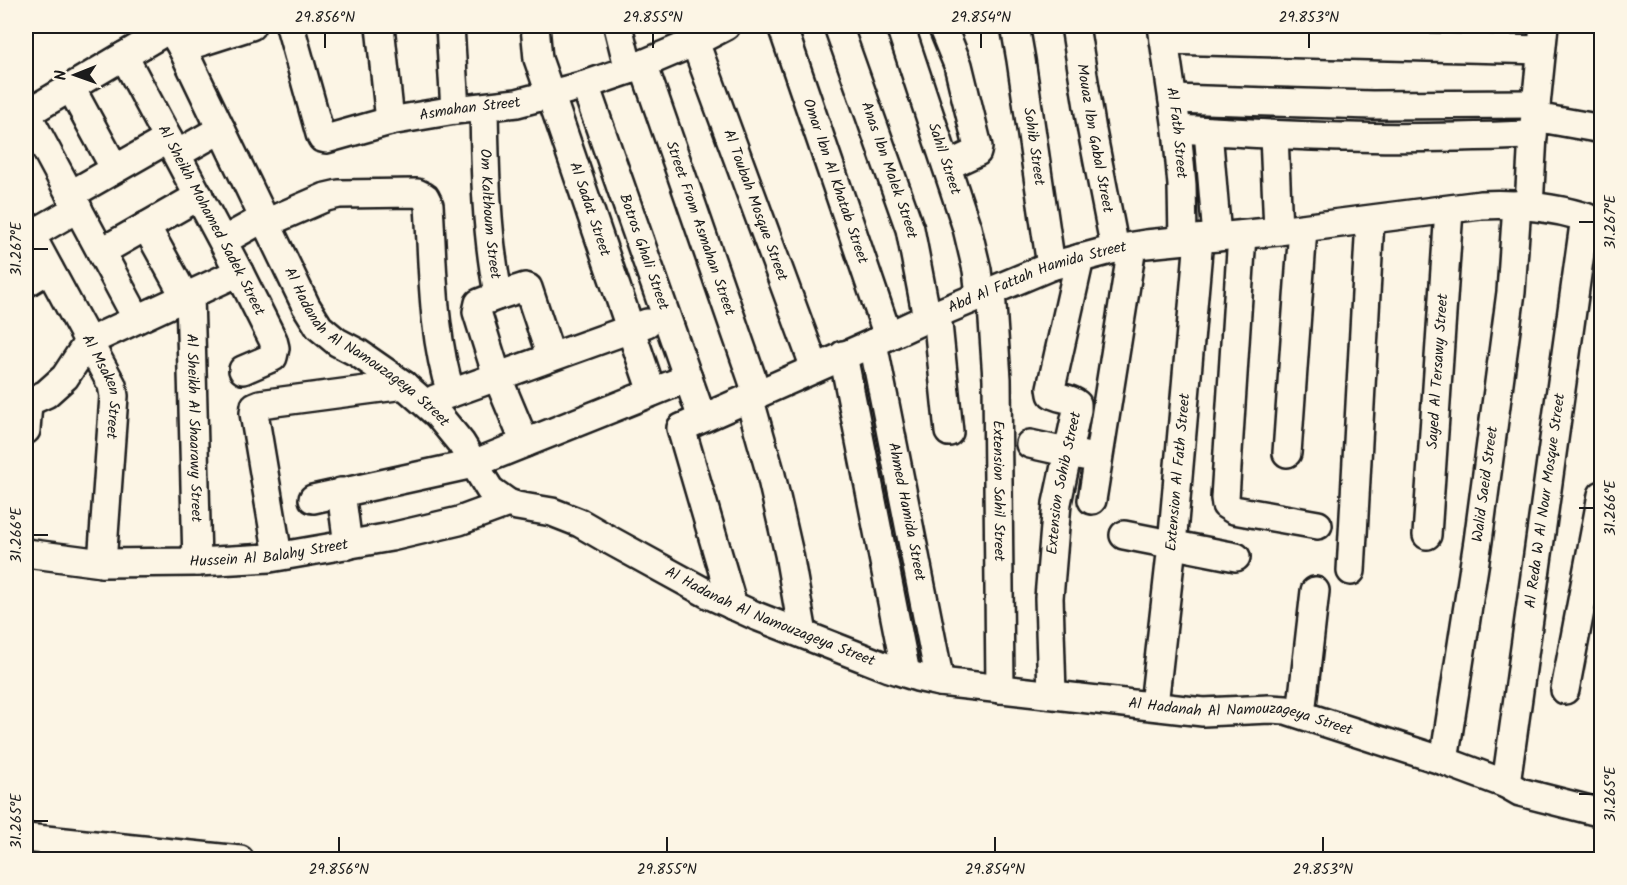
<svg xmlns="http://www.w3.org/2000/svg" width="1627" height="885" font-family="Kalam,sans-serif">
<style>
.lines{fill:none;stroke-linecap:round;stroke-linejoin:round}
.minor-casing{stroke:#1c1c1c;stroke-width:32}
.minor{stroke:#fcf5e5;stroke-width:27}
.ticks{fill:none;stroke:#1c1c1c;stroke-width:2}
.labels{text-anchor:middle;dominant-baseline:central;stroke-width:4.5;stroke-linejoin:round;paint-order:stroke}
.street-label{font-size:15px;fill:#1c1c1c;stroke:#fcf5e5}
.neatline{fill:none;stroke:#1c1c1c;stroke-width:2}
.ticks-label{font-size:15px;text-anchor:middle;fill:#1c1c1c}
</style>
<rect width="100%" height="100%" fill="#fcf5e5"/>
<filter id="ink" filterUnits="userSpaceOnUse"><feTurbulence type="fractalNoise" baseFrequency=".0167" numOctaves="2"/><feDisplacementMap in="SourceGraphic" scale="12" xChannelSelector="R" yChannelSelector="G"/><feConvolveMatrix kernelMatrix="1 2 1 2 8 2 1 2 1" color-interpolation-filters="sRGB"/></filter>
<g filter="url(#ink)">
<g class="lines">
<g class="minor-casing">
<g id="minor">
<path id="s1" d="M169,26L182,48L306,306L319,327L337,342L358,353L404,385L438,415L461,443L490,490L508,503L517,506L552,512L580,523L606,538L710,595L756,616L889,668L917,677L940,682L1203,712L1270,709L1286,710L1444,761L1506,784L1520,792L1602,813"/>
<path id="s2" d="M290,26L320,134L322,138L326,139L390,121L455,110L517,103L585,85L629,70L695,42L726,26"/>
<polyline points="380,26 390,121"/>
<polyline points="450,26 455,110"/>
<path id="s3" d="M535,26L538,59L544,76L652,392"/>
<polyline points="618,26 629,70"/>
<path id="s4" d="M782,26L888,336"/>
<path id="s5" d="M838,26L910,229L927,318"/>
<path id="s6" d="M900,26L967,228L977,270L980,295"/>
<polyline points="942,26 958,65 978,147 977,152 947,166"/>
<path id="s7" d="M1015,26L1021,60L1051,266"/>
<path id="s8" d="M1075,26L1092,131L1115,249"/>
<path id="s9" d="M1162,26L1177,129L1182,185L1183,240"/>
<polyline points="1164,40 1541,50"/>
<path id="s10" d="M695,42L815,368"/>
<polyline points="182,48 251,26"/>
<path id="s11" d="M124,56L239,272L273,340L275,348L273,357L243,370"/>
<path id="s12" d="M643,64L757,393"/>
<path id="s13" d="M585,85L702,418"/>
<polyline points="71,88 115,169"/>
<polyline points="1173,99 1372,105 1536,104"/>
<path id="s14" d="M484,108C485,169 486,232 498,293L497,296L479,303L477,312L497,376L525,443"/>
<polyline points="26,114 171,28"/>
<polyline points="27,114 137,319"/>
<polyline points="1535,117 1602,129"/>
<path d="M1177,129C1235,132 1292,136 1350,137C1411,139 1472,137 1533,135"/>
<polyline points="1208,131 1217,237"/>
<polyline points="1274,135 1278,231"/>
<polyline points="177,154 221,129"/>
<polyline points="70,195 168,139"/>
<polyline points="1529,206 1533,135 1544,26"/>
<path d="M266,223L326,197L339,194L417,193L425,197L429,205C433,266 432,335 451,393"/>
<path id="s15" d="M26,226L112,385L114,396L102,563"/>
<polyline points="146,226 185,297"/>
<polyline points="31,235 78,208"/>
<polyline points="1242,235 1225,498 1226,505 1234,510 1318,525"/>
<polyline points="223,241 264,218"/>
<polyline points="101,252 199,196"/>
<polyline points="26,283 49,269"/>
<path id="s16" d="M991,291L997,379L1000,689"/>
<path id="s17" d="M190,294L197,562"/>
<polyline points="497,296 525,287 528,288 551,357"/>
<polyline points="937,314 949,432"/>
<path id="s18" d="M873,343L940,682"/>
<polyline points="843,355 906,673"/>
<polyline points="749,397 771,475 789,554 803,634"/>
<polyline points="26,398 28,403 26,430"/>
<polyline points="435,399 647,323"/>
<polyline points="26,403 46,394 65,377 88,342 239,272"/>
<polyline points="1030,444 1084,456"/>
<polyline points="1287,453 1303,228"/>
<polyline points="341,492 348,545"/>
<polyline points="313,499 473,464 688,378"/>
<polyline points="1092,500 1132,247"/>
<polyline points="1124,535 1236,557"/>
<path id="s19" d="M1427,535L1449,210"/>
<path id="s20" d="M26,553L102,563L197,562L270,558L391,537L459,521L508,503"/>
<polyline points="278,556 254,413 255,406 260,404 404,385"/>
<polyline points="1351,571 1370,220"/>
<path id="s21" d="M733,606L681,428L873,343L927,318L1051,266L1115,249L1146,244L1278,231L1481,205C1523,203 1563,208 1602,223"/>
<polyline points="1565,690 1602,495"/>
<path id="s22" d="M1052,694L1049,598L1057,503L1077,410V404C1069,397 1060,399 1052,394L1051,388L1080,258"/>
<path id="s23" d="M1154,705L1172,545L1199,239"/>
<polyline points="1301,714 1315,591"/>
<path id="s24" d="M1444,761L1478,541L1511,292L1517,205"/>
<path id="s25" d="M1506,784L1585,217"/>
<polyline points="26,838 240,860"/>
</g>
</g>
<use href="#minor" class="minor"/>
</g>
</g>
<path class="ticks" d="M325,33V48M653,33V48M981,33V48M1309,33V48M1579,222H1594M33,249H48M1579,508H1594M33,535H48M1579,794H1594M33,821H48M339,837V852M667,837V852M995,837V852M1323,837V852"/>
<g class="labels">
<g class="street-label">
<text stroke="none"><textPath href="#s2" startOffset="268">Asmahan Street</textPath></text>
<text stroke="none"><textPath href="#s9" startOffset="108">Al Fath Street</textPath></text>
<text stroke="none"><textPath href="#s8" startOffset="114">Mouaz Ibn Gabal Street</textPath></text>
<text stroke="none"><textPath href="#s7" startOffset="122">Sohib Street</textPath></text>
<text stroke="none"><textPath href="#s6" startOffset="140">Sahil Street</textPath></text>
<text stroke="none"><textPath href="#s5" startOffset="153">Anas Ibn Malek Street</textPath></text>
<text stroke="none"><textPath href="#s4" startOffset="164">Omar Ibn Al Khatab Street</textPath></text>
<text stroke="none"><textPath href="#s10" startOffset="174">Al Toubah Mosque Street</textPath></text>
<text stroke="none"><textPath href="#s3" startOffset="192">Al Sadat Street</textPath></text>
<text stroke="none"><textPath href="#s14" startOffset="106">Om Kalthoum Street</textPath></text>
<text stroke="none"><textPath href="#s11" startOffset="186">Al Sheikh Mohamed Sadek Street</textPath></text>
<text stroke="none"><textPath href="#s12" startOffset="174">Street From Asmahan Street</textPath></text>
<text stroke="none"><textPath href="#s13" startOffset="177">Botros Ghali Street</textPath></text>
<text stroke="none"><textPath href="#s21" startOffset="573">Abd Al Fattah Hamida Street</textPath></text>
<text stroke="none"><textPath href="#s1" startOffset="384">Al Hadanah Al Namouzageya Street</textPath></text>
<text stroke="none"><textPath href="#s19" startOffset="164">Sayed Al Tersawy Street</textPath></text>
<text stroke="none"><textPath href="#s15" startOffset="180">Al Msaken Street</textPath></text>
<text stroke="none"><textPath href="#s17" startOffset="134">Al Sheikh Al Shaarawy Street</textPath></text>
<text stroke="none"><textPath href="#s23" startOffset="234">Extension Al Fath Street</textPath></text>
<text stroke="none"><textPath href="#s22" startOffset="212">Extension Sohib Street</textPath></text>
<text stroke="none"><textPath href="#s24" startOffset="280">Walid Saeid Street</textPath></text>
<text stroke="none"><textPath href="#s16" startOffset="200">Extension Sahil Street</textPath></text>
<text stroke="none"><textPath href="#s25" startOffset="286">Al Reda W Al Nour Mosque Street</textPath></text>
<text stroke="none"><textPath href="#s18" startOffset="172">Ahmed Hamida Street</textPath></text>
<text stroke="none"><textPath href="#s20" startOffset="244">Hussein Al Balahy Street</textPath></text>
<text stroke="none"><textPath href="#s1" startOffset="886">Al Hadanah Al Namouzageya Street</textPath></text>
<text stroke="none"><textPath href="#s1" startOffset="1372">Al Hadanah Al Namouzageya Street</textPath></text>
</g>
</g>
<rect width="1627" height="885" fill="none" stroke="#fcf5e5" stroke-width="66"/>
<g transform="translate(75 75) rotate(269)" stroke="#fcf5e5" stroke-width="4.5" paint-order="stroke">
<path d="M0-4.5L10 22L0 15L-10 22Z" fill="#1c1c1c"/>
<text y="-9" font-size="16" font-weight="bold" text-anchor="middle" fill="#1c1c1c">N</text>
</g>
<rect x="33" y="33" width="1561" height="819" class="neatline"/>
<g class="ticks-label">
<text x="325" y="22">29.856°N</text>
<text x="653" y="22">29.855°N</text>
<text x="981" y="22">29.854°N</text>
<text x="1309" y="22">29.853°N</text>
<text transform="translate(1610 222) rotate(-90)" y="5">31.267°E</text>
<text transform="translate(16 249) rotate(-90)" y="5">31.267°E</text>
<text transform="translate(1610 508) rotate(-90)" y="5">31.266°E</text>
<text transform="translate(16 535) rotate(-90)" y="5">31.266°E</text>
<text transform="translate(1610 794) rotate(-90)" y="5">31.265°E</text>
<text transform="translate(16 821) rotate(-90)" y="5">31.265°E</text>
<text x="339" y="874">29.856°N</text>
<text x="667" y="874">29.855°N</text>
<text x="995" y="874">29.854°N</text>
<text x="1323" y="874">29.853°N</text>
</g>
</svg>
